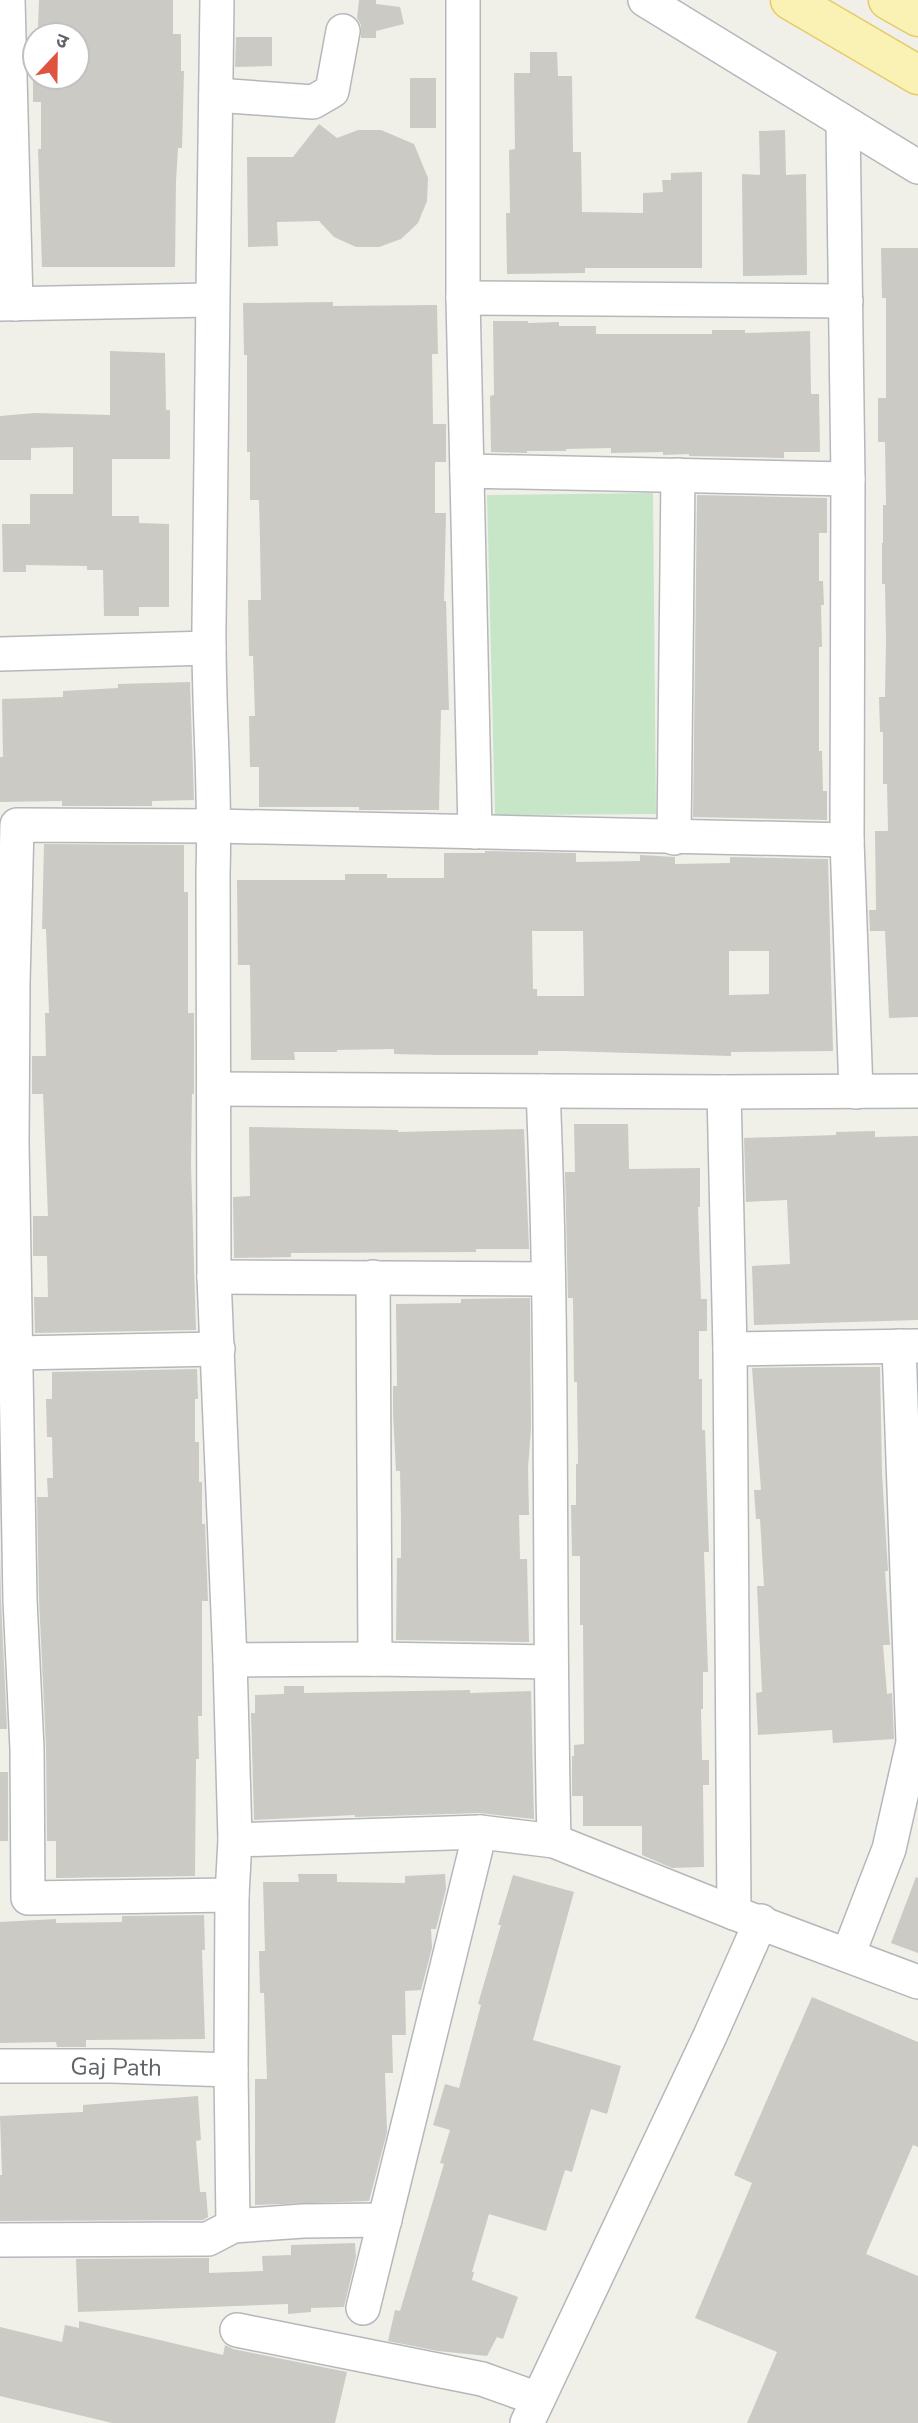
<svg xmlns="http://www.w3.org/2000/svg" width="918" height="2423" font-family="'Nunito Sans','Noto Sans Devanagari',sans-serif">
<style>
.green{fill:#c7e6c8}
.building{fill:#cccac5;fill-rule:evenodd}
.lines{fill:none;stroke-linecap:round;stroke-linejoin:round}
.minor-casing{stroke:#b5b8bb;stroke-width:36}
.major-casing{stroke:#e8ca69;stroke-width:41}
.minor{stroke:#fff;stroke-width:33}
.major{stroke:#faf2b4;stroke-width:38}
.labels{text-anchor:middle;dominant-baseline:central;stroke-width:5;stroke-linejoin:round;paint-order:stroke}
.street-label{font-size:24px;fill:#5f6367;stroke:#fff}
</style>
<rect width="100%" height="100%" fill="#f0efe8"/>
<polygon class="green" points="653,493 656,814 495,815 487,495"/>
<g class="building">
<polygon points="39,0 173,0 173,34 181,34 181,71 184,71 182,148 178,148 176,181 175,267 42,267 38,149 41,149 41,102 33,102 33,77 77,77 77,35 43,35 43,27 38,27"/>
<polygon points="359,0 376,0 376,4 400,7 404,24 376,31 376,38 361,38 361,25 357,18"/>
<polygon points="236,37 272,37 272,66 235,67"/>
<polygon points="530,52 557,52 558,76 572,76 573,152 581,152 582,212 643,213 643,193 663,192 662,180 671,180 671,173 702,172 702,268 585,268 585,273 507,274 506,213 510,213 509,150 515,149 514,73 530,73"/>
<rect x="410" y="78" width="26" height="50"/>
<polygon points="319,124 337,138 358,130 381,130 414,144 428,178 427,201 418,223 401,239 379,247 356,247 334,237 319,221 277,222 278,246 248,247 247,157 293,157"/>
<polygon points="785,130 786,175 806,174 807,275 743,276 742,174 760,175 759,131"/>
<polygon points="881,248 918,248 918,1017 889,1018 885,931 870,931 869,910 876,910 875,831 888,831 887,784 883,784 883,732 880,732 879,697 885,697 886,640 885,584 882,584 882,543 883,543 883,505 886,505 885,442 878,442 878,398 886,398 886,298 882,298"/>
<polygon points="333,302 333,306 437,305 438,354 432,354 433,424 446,424 446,462 435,462 435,513 446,513 444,601 446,601 449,710 441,710 439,810 359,810 359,807 259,807 259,767 250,767 249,716 255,716 253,656 249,656 248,600 261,600 260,541 259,500 250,500 250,452 247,452 247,355 244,355 243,303"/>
<polygon points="493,321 528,321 528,323 559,322 559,326 596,326 596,334 712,334 712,330 745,330 745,333 810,331 811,394 819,394 820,452 784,452 784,458 689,456 689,454 663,455 663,452 611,453 611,448 566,449 566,451 527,451 527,453 491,452 490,396 494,395"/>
<polygon points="110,351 165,353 166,410 170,410 170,459 112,459 112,516 139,516 139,523 169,524 169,607 139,607 139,616 104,616 103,570 87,570 87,566 26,565 26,572 3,572 2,524 30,524 30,494 73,494 73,447 31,448 31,460 0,460 0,416 35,413 110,415"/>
<polygon points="697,495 827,498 827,533 819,533 819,581 823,581 824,605 821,605 822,647 819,647 819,751 822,751 823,791 827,791 827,820 693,817"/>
<polygon points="190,682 194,800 152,801 152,806 62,806 62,801 0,802 0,757 3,757 2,699 63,697 63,691 118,688 118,684"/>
<polygon points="44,844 184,845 184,892 188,892 188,1013 194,1013 194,1094 192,1094 191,1165 196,1330 35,1333 34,1297 48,1297 47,1256 33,1256 33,1216 48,1216 43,1094 32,1094 32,1056 46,1056 45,1013 49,1013 46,929 42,929"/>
<path d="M485,851L576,853V862L640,861V855L675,857V864L730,863V857L828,859L833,1051L731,1052V1056L565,1051H538V1055H442L394,1054V1049L337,1050V1052H294L295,1060H251L250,965H238L237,880H345V874H387V878H444V853H485ZM532,931H583L584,996H537V989H533ZM729,951H769V994L729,995Z"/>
<polygon points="574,1124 628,1124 629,1169 700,1168 700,1207 698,1207 701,1299 707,1299 707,1331 699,1331 699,1379 702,1379 702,1430 705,1430 709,1552 704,1552 708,1672 703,1672 703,1709 701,1709 702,1760 709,1760 709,1785 703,1785 704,1867 672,1868 642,1855 642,1826 583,1826 583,1796 572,1796 572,1756 574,1756 574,1745 584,1744 583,1625 580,1625 580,1556 572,1556 571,1505 576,1505 576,1464 578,1464 577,1382 574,1382 573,1298 568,1298 565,1172 575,1172"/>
<polygon points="249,1127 398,1130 398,1132 524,1129 529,1249 476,1249 476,1252 291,1253 291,1257 234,1258 233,1197 250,1196"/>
<polygon points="875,1131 875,1137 918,1136 918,1320 754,1325 752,1266 790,1264 787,1200 746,1202 744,1138 836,1135 836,1132"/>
<polygon points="530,1298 531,1428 528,1468 529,1515 519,1515 520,1559 527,1559 529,1642 396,1640 397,1558 401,1558 401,1516 400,1471 396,1471 393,1413 393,1386 397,1386 396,1304 461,1303 461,1299"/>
<polygon points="808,1367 880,1367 882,1473 888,1571 885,1571 890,1645 883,1645 887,1694 892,1693 894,1739 833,1743 832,1730 758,1735 756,1693 762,1692 757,1586 764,1586 760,1519 756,1519 754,1490 761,1490 752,1368"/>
<polygon points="197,1369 198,1399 195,1399 195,1442 199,1442 199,1482 202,1482 202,1524 205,1524 208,1601 202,1601 202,1716 198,1716 199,1759 196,1759 195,1876 56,1878 56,1841 47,1841 46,1748 39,1599 37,1497 48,1497 47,1478 53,1478 52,1437 47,1437 46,1399 52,1399 52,1372"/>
<polygon points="0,1557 1,1601 7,1729 0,1729"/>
<polygon points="284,1686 304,1686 304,1693 470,1690 470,1693 531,1691 534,1819 479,1813 355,1817 355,1815 254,1820 251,1713 255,1713 255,1695 284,1694"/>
<rect x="0" y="1772" width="8" height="69"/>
<polygon points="298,1874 337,1874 337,1882 405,1883 405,1876 445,1874 446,1889 436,1929 431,1929 432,1948 421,1990 405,1991 406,2035 392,2035 393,2073 385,2073 387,2132 369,2201 255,2205 255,2079 267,2079 264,1993 260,1993 259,1951 265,1951 263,1882 299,1882"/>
<polygon points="513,1875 574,1892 533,2040 621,2066 607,2114 591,2109 572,2172 565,2170 546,2231 489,2214 472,2272 474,2272 472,2280 518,2297 503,2339 497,2337 487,2356 438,2351 388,2341 395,2310 400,2311 444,2164 440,2163 450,2130 433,2125 445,2084 459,2088 481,2005 478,2004 501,1925 498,1925"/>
<polygon points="916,1877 918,1878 918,1953 891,1943"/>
<polygon points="204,1915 205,1950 202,1950 205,2039 86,2040 86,2047 57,2047 56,2042 0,2043 0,1922 56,1919 56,1923 122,1922 122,1916"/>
<polygon points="812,1997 918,2042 918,2147 913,2145 866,2254 918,2276 918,2423 747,2423 777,2352 695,2318 752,2183 734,2175"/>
<polygon points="198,2096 201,2140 196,2141 200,2192 206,2192 208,2217 203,2220 0,2221 0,2175 2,2175 0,2116 83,2112 83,2105"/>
<polygon points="355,2243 356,2257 344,2307 311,2308 311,2312 288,2314 288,2304 78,2312 76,2259 209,2258 209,2273 263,2271 262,2256 291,2255 291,2245"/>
<polygon points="79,2321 223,2355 225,2345 233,2349 347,2372 335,2423 112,2423 0,2396 0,2327 62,2342 65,2325 79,2328"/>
</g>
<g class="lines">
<g class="minor-casing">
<g id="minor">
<polyline points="8,0 16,304"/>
<path d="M217,0C215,208 210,416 209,624C208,707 216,790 213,872L214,1277L230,1660L235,1840L232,1895L231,2070L233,2226"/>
<polyline points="463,0 463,298 475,832"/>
<polyline points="645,0 918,167"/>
<polyline points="216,95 313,102 332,91 343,31"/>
<polyline points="843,122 848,479 847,840 856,1092"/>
<polyline points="463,298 846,301"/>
<polyline points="0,304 211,300"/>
<polyline points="467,471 848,479"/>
<polyline points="0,654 209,648"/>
<polyline points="674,838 678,475"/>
<polyline points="214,1089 724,1092 918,1091"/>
<path d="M543,1091C554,1340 548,1591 554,1841"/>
<polyline points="724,1092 730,1349 734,1913"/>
<polyline points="214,1277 547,1279"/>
<polyline points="373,1277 375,1659"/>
<polyline points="730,1349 918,1346"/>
<polyline points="15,1353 218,1349"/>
<polyline points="230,1660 375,1659 550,1662"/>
<polyline points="235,1840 480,1832 554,1841 734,1913 918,1982"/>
<polyline points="232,1895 28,1898 27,1749 20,1600 12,1143 13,983 17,825 215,826 847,840"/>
<polyline points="848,1955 889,1849 913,1743 899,1346"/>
<polyline points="0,2066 112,2066 231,2070"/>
<polyline points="0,2240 208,2239 233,2226 303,2221 385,2220"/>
<polyline points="363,2308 480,1832"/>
<polyline points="237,2330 482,2379 538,2399"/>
<polyline points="527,2423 710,2036 761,1921"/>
</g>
</g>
<g class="major-casing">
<g id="major">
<polyline points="790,0 918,75"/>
<polyline points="888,0 918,17"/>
</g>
</g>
<use href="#minor" class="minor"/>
<use href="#major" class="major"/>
</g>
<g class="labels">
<g class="street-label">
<text transform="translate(116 2067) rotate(1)">Gaj Path</text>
</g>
</g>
<g transform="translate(56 56) rotate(22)"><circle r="33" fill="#ffffff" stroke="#bfc1c2" stroke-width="2"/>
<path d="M0-5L12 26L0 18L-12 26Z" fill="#de5441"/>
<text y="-10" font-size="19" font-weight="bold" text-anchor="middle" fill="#5f6367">उ</text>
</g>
</svg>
